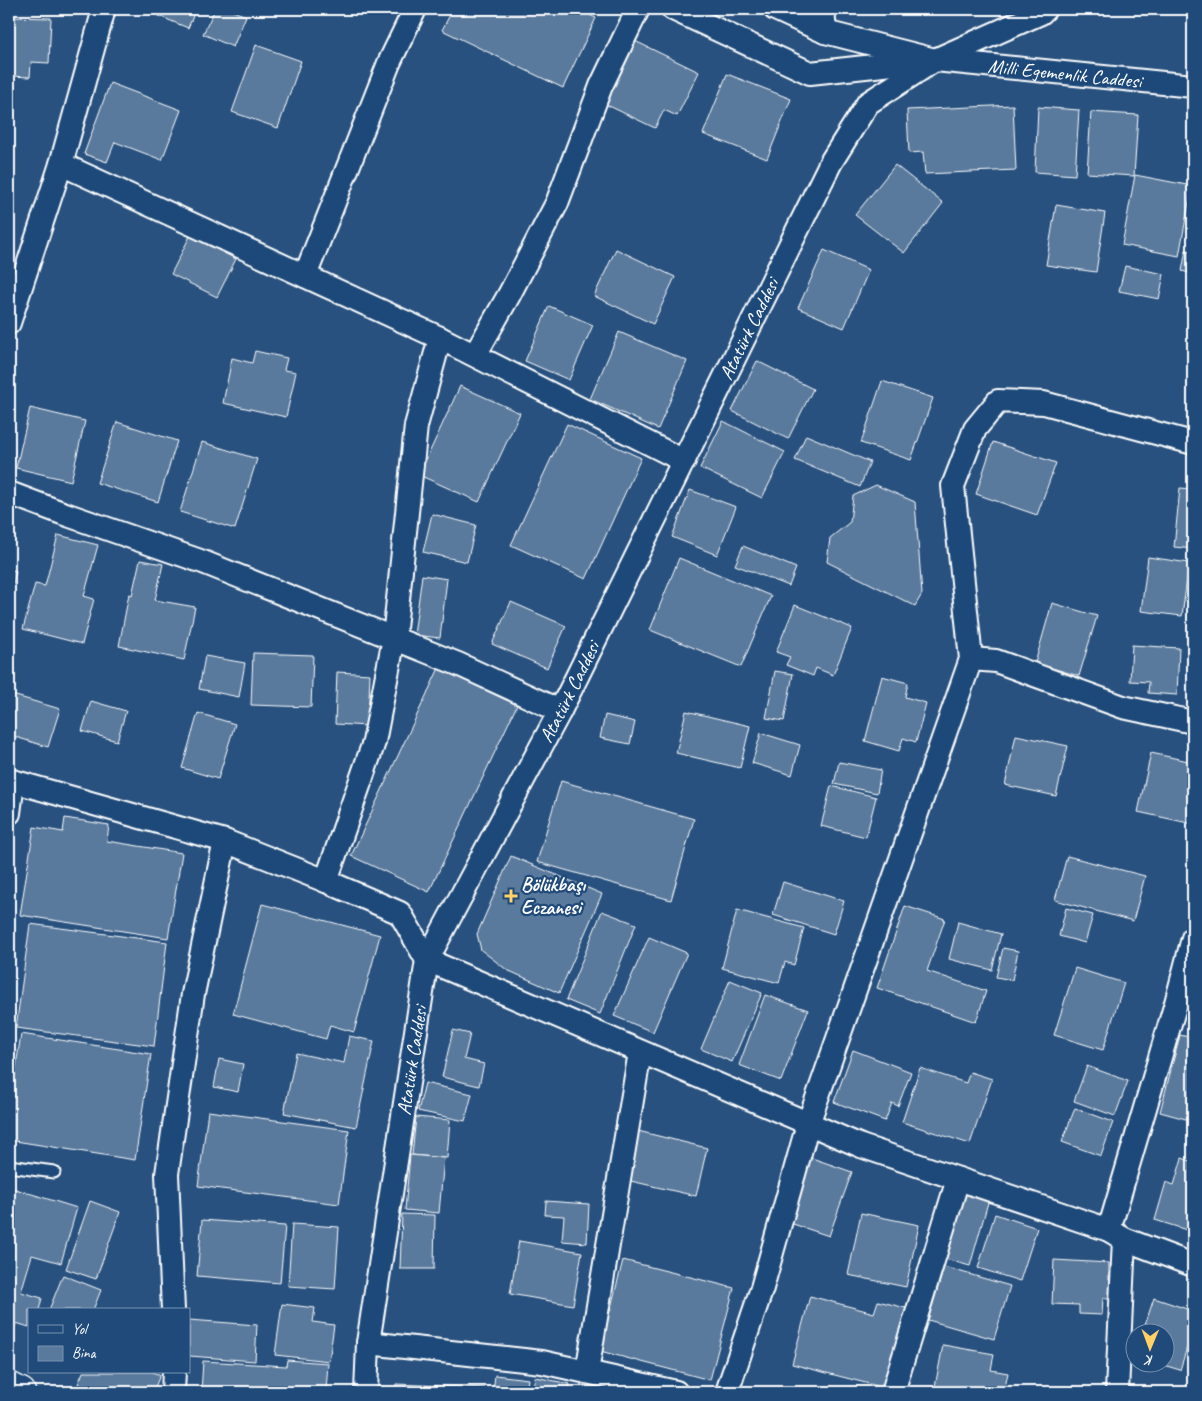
<svg xmlns="http://www.w3.org/2000/svg" width="1202" height="1401" font-family="Caveat,sans-serif">
<style>
.building{fill:#5a7a9d;stroke:#fff}
.lines{fill:none;stroke-linecap:round;stroke-linejoin:round}
.lane-casing{stroke:#fff;stroke-width:15}
.street-casing{stroke:#fff;stroke-width:26}
.secondary-casing{stroke:#fff;stroke-width:31}
.lane{stroke:#1f4a7a;stroke-width:11}
.street{stroke:#1f4a7a;stroke-width:22}
.secondary{stroke:#1f4a7a;stroke-width:28}
.poi-dot{fill:#ffd166;stroke:#1f4a7a;stroke-width:2}
.labels{text-anchor:middle;dominant-baseline:central;stroke-width:4.5;stroke-linejoin:round;paint-order:stroke}
.street-label{font-size:20px;fill:#fff;stroke:#1f4a7a}
.poi-label{font-size:20px;font-weight:bold;fill:#fff;stroke:#1f4a7a;text-anchor:start}
</style>
<rect width="100%" height="100%" fill="#28517f"/>
<filter id="ink" filterUnits="userSpaceOnUse"><feTurbulence type="fractalNoise" baseFrequency=".02" numOctaves="2"/><feDisplacementMap in="SourceGraphic" scale="10" xChannelSelector="R" yChannelSelector="G"/><feConvolveMatrix kernelMatrix="1 2 1 2 8 2 1 2 1" color-interpolation-filters="sRGB"/></filter>
<g filter="url(#ink)">
<g class="building">
<polygon points="142,9 196,9 188,28"/>
<polygon points="215,9 228,9 246,16 233,47 203,34"/>
<polygon points="453,9 577,9 596,18 563,88 442,30"/>
<polygon points="12,17 51,18 49,63 31,62 30,77 11,76 10,94 9,94 9,70 11,70"/>
<polygon points="635,41 699,72 677,116 664,110 655,128 605,104"/>
<polygon points="256,45 301,61 278,128 232,112"/>
<polygon points="727,74 791,99 767,159 703,134"/>
<polygon points="110,83 181,110 162,160 115,142 107,162 84,154"/>
<polygon points="1013,105 1016,170 925,174 923,152 909,153 907,110"/>
<polygon points="1038,107 1079,110 1075,175 1035,172"/>
<polygon points="1091,112 1138,115 1134,176 1087,173"/>
<polygon points="895,165 943,203 904,253 855,215"/>
<polygon points="1135,175 1192,186 1179,256 1122,245"/>
<polygon points="1056,205 1105,213 1096,272 1046,265"/>
<polygon points="190,236 236,259 217,297 171,274"/>
<polygon points="616,249 675,277 653,324 594,296"/>
<polygon points="824,250 869,270 844,328 798,308"/>
<polygon points="1186,250 1193,252 1193,274 1182,271"/>
<polygon points="1125,266 1164,274 1159,299 1119,291"/>
<polygon points="549,306 593,325 569,380 525,361"/>
<polygon points="619,332 687,361 658,429 590,399"/>
<polygon points="255,351 287,358 284,370 296,372 286,417 223,403 232,358 252,363"/>
<polygon points="757,361 813,389 788,439 732,411"/>
<polygon points="882,381 933,398 911,460 861,443"/>
<polygon points="460,386 520,413 479,502 419,475"/>
<polygon points="30,408 85,421 71,481 16,468"/>
<polygon points="723,421 785,452 762,498 700,468"/>
<polygon points="117,422 177,441 158,502 97,483"/>
<polygon points="567,424 641,458 586,579 511,545"/>
<polygon points="806,435 870,462 860,487 795,460"/>
<polygon points="202,442 257,459 235,529 180,512"/>
<polygon points="993,442 1056,463 1037,515 976,494"/>
<polygon points="876,485 915,502 922,594 915,606 827,562 830,538 850,522 853,496"/>
<polygon points="1180,488 1193,489 1193,549 1174,547"/>
<polygon points="690,490 736,507 717,555 672,537"/>
<polygon points="432,514 476,525 467,562 423,552"/>
<polygon points="58,535 98,545 84,596 94,599 82,644 23,629 35,584 45,586"/>
<polygon points="743,546 796,568 789,586 735,565"/>
<polygon points="1148,557 1189,563 1182,616 1141,611"/>
<polygon points="679,558 771,596 741,667 650,630"/>
<polygon points="140,560 163,564 155,600 195,607 184,660 119,646 129,594 132,595"/>
<polygon points="9,569 16,571 9,601"/>
<polygon points="422,575 447,579 440,638 414,635"/>
<polygon points="1193,586 1193,613 1190,613"/>
<polygon points="511,602 566,626 547,668 492,644"/>
<polygon points="1052,603 1097,616 1079,676 1035,663"/>
<polygon points="795,605 852,628 833,675 816,668 813,676 786,665 790,657 776,652"/>
<polygon points="1132,645 1179,648 1177,695 1148,693 1149,682 1130,681"/>
<polygon points="253,653 313,655 311,707 251,705"/>
<polygon points="205,656 245,663 239,697 199,689"/>
<polygon points="439,668 517,705 429,892 351,856"/>
<polygon points="775,671 793,674 784,721 766,718"/>
<polygon points="337,672 370,674 368,726 335,724"/>
<polygon points="882,676 908,683 905,697 926,703 916,742 903,738 899,751 865,741"/>
<polygon points="9,694 60,709 48,747 9,735"/>
<polygon points="91,701 126,711 117,741 82,731"/>
<polygon points="686,711 750,726 740,768 676,753"/>
<polygon points="198,713 235,724 218,779 182,768"/>
<polygon points="605,715 635,722 630,744 600,738"/>
<polygon points="761,733 800,745 792,775 752,763"/>
<polygon points="1016,735 1068,746 1056,796 1005,785"/>
<polygon points="1151,753 1193,762 1193,824 1138,812"/>
<polygon points="839,762 881,770 877,793 834,784"/>
<polygon points="561,781 694,819 671,900 537,862"/>
<polygon points="831,786 876,797 866,837 821,826"/>
<polygon points="65,818 109,825 107,841 182,853 168,938 20,915 34,827 63,832"/>
<polygon points="511,856 602,894 559,993 507,970 481,950 477,934"/>
<polygon points="1067,856 1145,876 1133,921 1055,900"/>
<polygon points="783,882 844,901 834,934 773,915"/>
<polygon points="262,904 380,935 354,1032 330,1025 326,1039 233,1014"/>
<polygon points="905,906 945,919 927,971 986,991 976,1022 877,988"/>
<polygon points="1066,908 1093,915 1085,943 1059,936"/>
<polygon points="737,910 804,928 794,965 785,962 779,983 722,968"/>
<polygon points="602,911 636,924 600,1014 566,1000"/>
<polygon points="958,922 1001,934 992,970 949,959"/>
<polygon points="30,924 167,942 154,1046 16,1028"/>
<polygon points="649,937 687,953 653,1032 614,1016"/>
<polygon points="1003,948 1018,951 1012,980 996,977"/>
<polygon points="1075,968 1124,983 1103,1050 1054,1035"/>
<polygon points="730,980 762,993 732,1062 701,1049"/>
<polygon points="765,995 808,1010 781,1081 739,1065"/>
<polygon points="453,1030 470,1034 464,1059 484,1064 479,1086 442,1077"/>
<polygon points="21,1034 151,1054 135,1160 9,1140 9,1111"/>
<polygon points="1180,1035 1193,1038 1193,1121 1160,1112"/>
<polygon points="349,1036 374,1041 356,1127 284,1113 296,1053 344,1063"/>
<polygon points="853,1050 911,1072 898,1106 892,1103 885,1121 834,1102"/>
<polygon points="219,1059 243,1064 238,1092 214,1087"/>
<polygon points="1087,1066 1128,1081 1115,1116 1074,1101"/>
<polygon points="920,1068 966,1083 970,1072 992,1079 970,1144 902,1122"/>
<polygon points="425,1083 472,1094 465,1121 418,1111"/>
<polygon points="1075,1108 1113,1122 1101,1156 1062,1142"/>
<polygon points="208,1111 349,1130 339,1204 198,1186"/>
<polygon points="416,1117 450,1120 447,1158 412,1155"/>
<polygon points="634,1130 707,1148 696,1196 622,1179"/>
<polygon points="410,1155 444,1158 439,1213 405,1210"/>
<polygon points="809,1157 852,1172 829,1236 787,1222"/>
<polygon points="1182,1158 1193,1162 1193,1232 1155,1220 1166,1182 1174,1185"/>
<polygon points="9,1187 77,1208 61,1263 32,1255 21,1292 42,1298 39,1310 29,1310 29,1327 16,1323 9,1346"/>
<polygon points="965,1192 989,1199 970,1266 945,1259"/>
<polygon points="90,1201 120,1212 96,1279 66,1269"/>
<polygon points="546,1201 589,1204 587,1243 562,1241 564,1216 545,1215"/>
<polygon points="861,1213 919,1225 906,1287 848,1275"/>
<polygon points="402,1214 435,1215 434,1269 400,1269"/>
<polygon points="995,1214 1037,1228 1020,1281 978,1268"/>
<polygon points="202,1220 285,1226 280,1283 197,1276"/>
<polygon points="292,1224 339,1227 335,1289 288,1286"/>
<polygon points="519,1241 582,1252 573,1305 510,1294"/>
<polygon points="623,1260 734,1288 710,1380 600,1351"/>
<polygon points="1054,1260 1109,1263 1109,1280 1113,1280 1112,1298 1103,1298 1102,1315 1079,1314 1079,1305 1052,1304"/>
<polygon points="944,1267 1010,1286 994,1339 928,1320"/>
<polygon points="63,1275 101,1290 93,1310 49,1310"/>
<polygon points="810,1296 874,1313 878,1301 906,1308 885,1388 792,1364"/>
<polygon points="1154,1298 1193,1311 1193,1343 1189,1341 1180,1370 1160,1364 1164,1364 1164,1334 1142,1334"/>
<polygon points="282,1304 315,1308 313,1322 334,1325 329,1361 275,1355"/>
<polygon points="189,1320 257,1325 255,1361 189,1356"/>
<polygon points="943,1345 994,1354 991,1370 1008,1373 1004,1392 934,1392"/>
<polygon points="287,1360 328,1363 326,1392 201,1392 203,1361 286,1366"/>
<polygon points="83,1372 152,1372 160,1375 153,1392 99,1392 78,1384"/>
<polygon points="495,1375 528,1379 526,1392 493,1392"/>
<polygon points="535,1377 570,1384 568,1392 532,1392"/>
<polygon points="396,1384 485,1388 485,1392 395,1392"/>
<polygon points="1051,1387 1088,1389 1088,1392 1051,1392"/>
</g>
<g class="lines">
<g class="lane-casing">
<polyline id="lane" points="9,1166 54,1172"/>
</g>
<g class="street-casing">
<g id="street">
<polyline points="673,9 810,73 920,61"/>
<path id="s1" d="M775,9L825,32L935,60L1193,86"/>
<polyline points="823,9 825,32"/>
<polyline points="61,164 440,338 684,461"/>
<polyline points="305,276 389,63 415,9"/>
<polyline points="9,323 61,164 104,9"/>
<polyline points="475,355 509,295 557,203 601,86 638,9"/>
<polyline points="9,493 62,513 203,562 458,664 560,711"/>
<polyline points="971,659 996,661 1123,707 1193,722"/>
<polyline points="9,780 225,841 326,881 400,913 427,960 861,1146 1109,1230 1124,1239 1193,1265"/>
<polyline points="9,813 13,782"/>
<polyline points="326,881 374,742 394,638 416,426 440,338"/>
<polyline points="1109,1230 1176,1003 1193,938"/>
<polyline points="173,1310 167,1174 193,994 225,841"/>
<polyline points="368,1343 542,1362 676,1392"/>
<polyline points="587,1372 640,1052"/>
<polyline points="173,1392 174,1372"/>
<path id="s2" d="M366,1392L368,1343L427,960L560,711L831,162L868,103L935,60L1041,13L1045,9"/>
<polyline points="727,1392 762,1288 808,1124 971,659 953,486 975,429 998,401 1044,403 1193,443"/>
<polyline points="893,1392 958,1179"/>
<polyline points="1117,1392 1124,1239"/>
</g>
</g>
<g class="secondary-casing">
<polyline id="secondary" points="9,1386 21,1392"/>
</g>
<use href="#lane" class="lane"/>
<use href="#street" class="street"/>
<use href="#secondary" class="secondary"/>
</g>
</g>
<path class="poi-dot" d="M508.5 888.5h5v5h5v5h-5v5h-5v-5h-5v-5h5z"/>
<g class="labels">
<g class="street-label">
<text stroke="none"><textPath href="#s1" startOffset="299">Milli Egemenlik Caddesi</textPath></text>
<text stroke="none"><textPath href="#s2" startOffset="1145">Atatürk Caddesi</textPath></text>
<text stroke="none"><textPath href="#s2" startOffset="740">Atatürk Caddesi</textPath></text>
<text stroke="none"><textPath href="#s2" startOffset="335">Atatürk Caddesi</textPath></text>
</g>
<g class="poi-label">
<text x="521" y="884">Bölükbaşı<tspan x="521" dy="23">Eczanesi</tspan></text>
</g>
</g>
<rect width="1202" height="1401" fill="none" stroke="#1f4a7a" stroke-width="30"/>
<rect x="15" y="15" width="1172" height="1371" fill="none" stroke="#fff" stroke-width="2" filter="url(#ink)"/>
<rect x="28" y="1308" width="162" height="65" fill="#1f4a7a" stroke="#7992af"/>
<rect x="38" y="1325" width="25" height="8" fill="#1f4a7a" stroke="#7992af"/>
<text x="72" y="1334" font-size="15" fill="#ffffff">Yol</text>
<rect x="38" y="1346" width="25" height="15" fill="#5a7a9d" stroke="#7992af"/>
<text x="72" y="1358" font-size="15" fill="#ffffff">Bina</text>
<g transform="translate(1150 1348) rotate(181)"><circle r="24" fill="#1f4a7a" stroke="#7992af"/>
<path d="M0-4L9 19L0 12L-9 19Z" fill="#ffd166"/>
<text y="-8" font-size="14" font-weight="bold" text-anchor="middle" fill="#ffffff">K</text>
</g>
</svg>
